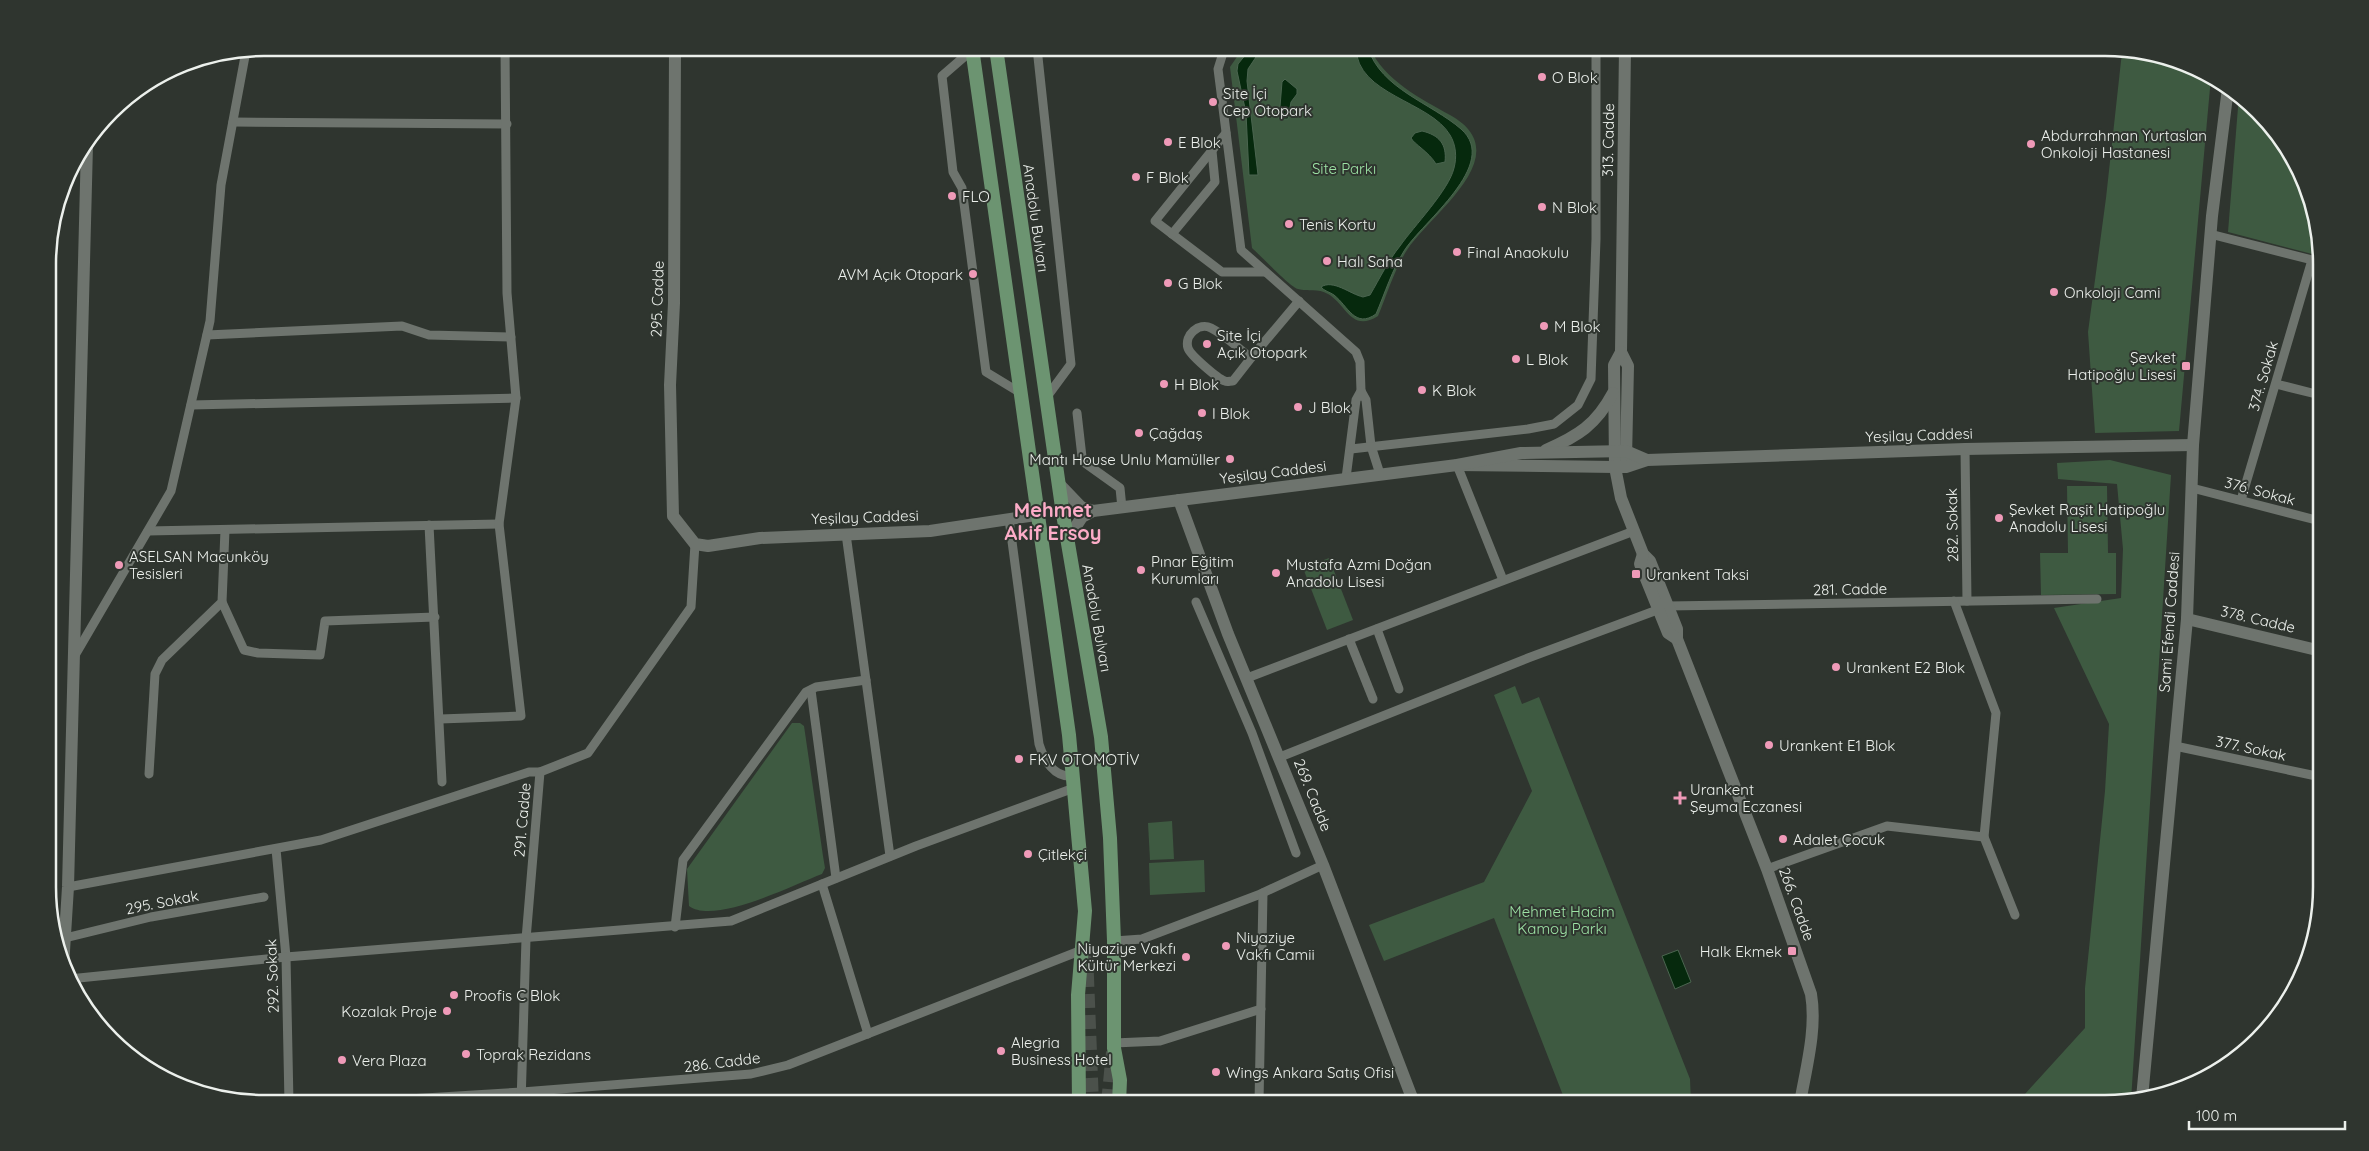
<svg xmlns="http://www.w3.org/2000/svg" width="2369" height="1151" font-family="Quicksand,sans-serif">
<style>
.green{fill:#3e5a41}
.water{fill:#06290d;stroke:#4b6550}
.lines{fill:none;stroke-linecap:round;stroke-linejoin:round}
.primary-tunnel{stroke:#4b514b;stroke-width:14;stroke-dasharray:14 7;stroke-linecap:butt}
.street{stroke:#6e746e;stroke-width:9}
.secondary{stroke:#6e746e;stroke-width:12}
.primary{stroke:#6c9471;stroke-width:14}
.poi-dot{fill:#ef9ab8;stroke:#2f352f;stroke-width:2}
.labels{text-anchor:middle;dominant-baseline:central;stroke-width:4;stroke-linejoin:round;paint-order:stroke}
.poi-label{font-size:15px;fill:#ecf0ec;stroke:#2f352f;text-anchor:start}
.street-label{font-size:15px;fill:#ecf0ec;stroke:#2f352f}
.park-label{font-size:15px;fill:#9de3a5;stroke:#2f352f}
.district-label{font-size:20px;font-weight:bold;fill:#fcacc7;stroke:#2f352f}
.rim{fill:none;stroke:#ecf0ec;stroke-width:2.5}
</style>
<rect width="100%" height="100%" fill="#2f352f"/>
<g class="green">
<path d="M1243,48H1370C1384,80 1421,99 1450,115C1520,154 1431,213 1407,250C1394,270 1387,295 1378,316C1351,333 1346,304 1328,294C1318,288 1308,292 1298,289C1291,288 1260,255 1252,248L1230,67Z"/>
<polygon points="2122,52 2201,70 2211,77 2179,431 2095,433 2088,332 2106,198"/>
<polygon points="2239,95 2248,101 2285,143 2320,236 2320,256 2228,232"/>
<polygon points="2110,460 2171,475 2131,1101 2119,1103 2025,1094 2085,1028 2085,988 2105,791 2109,724 2054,608 2121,598 2123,549 2117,484 2058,479 2057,463"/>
<polygon points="2067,486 2107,486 2108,553 2116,553 2116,594 2041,595 2040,553 2068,553"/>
<polygon points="1329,558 1353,620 1327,630 1303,568"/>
<polygon points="1515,686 1522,704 1539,697 1690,1079 1691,1103 1566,1103 1494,918 1384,961 1369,925 1484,882 1532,791 1494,695"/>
<path d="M792,723H800L804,726L823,856L825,868L822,874C793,885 714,925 689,906L687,869Z"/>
<polygon points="1172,821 1174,859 1150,860 1148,823"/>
<polygon points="1204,860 1205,892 1150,895 1149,863"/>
</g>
<g class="water">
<polygon points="1251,48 1262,48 1248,69 1247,81 1258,175 1249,175 1246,113 1237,71 1238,64"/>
<path d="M1356,48H1368C1381,89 1431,103 1461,129C1501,164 1422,222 1404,251C1392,270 1385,293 1376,314C1355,329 1348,306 1334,295C1330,292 1324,291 1321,287C1333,279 1350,294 1363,297L1370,295C1380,278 1388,261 1400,246C1414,226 1449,190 1454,168C1457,157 1456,145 1450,135C1430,101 1357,95 1356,48Z"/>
<polygon points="1285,79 1297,89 1297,94 1291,102 1288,119 1279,119 1282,82"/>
<path d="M1422,131C1439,135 1447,144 1445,162L1436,164C1429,152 1414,144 1411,138L1415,133Z"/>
<polygon points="1678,950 1691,982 1675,989 1662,956"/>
</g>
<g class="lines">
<g class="primary-tunnel">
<polyline points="1086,952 1092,1103"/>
<polyline points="1108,1103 1113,1052"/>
</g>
<g class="street">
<polyline points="1037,48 1071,364 1046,398"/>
<polyline points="1228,48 1223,53 1218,69 1241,250 1356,352 1360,362 1361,391 1356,400 1346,478"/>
<polyline points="972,50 942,76 953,172 962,188 986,372 1019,392"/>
<polyline points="233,122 507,124"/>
<polyline points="1226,133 1155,221 1222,272 1265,272"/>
<polyline points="1172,234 1215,182 1212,151"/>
<polyline points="2210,234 2320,262"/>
<polyline points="207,335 402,326 429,335 511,337"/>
<path d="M1251,358L1233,381C1230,381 1227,382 1225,381C1218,379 1190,355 1188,348C1184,335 1199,322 1211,328C1225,335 1239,349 1251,358L1299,301"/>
<polyline points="48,362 51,238"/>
<polyline points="2276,384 2320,395"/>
<polyline points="1361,391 1366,400 1371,446 1380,474"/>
<polyline points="191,405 516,398"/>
<polyline points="1077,413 1082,457 1085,463 1120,488 1122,508"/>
<polyline points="1351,449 1528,429 1554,424 1578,405 1591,379 1596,239 1596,48"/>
<polyline points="1965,449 1967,601"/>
<polyline points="1457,465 1503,580"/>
<polyline points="2192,488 2320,521"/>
<polyline points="2241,500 2312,260"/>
<path d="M1009,519L1039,744C1044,760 1054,778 1073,776"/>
<polyline points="429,525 442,782"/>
<polyline points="148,531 499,524"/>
<polyline points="846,534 890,856"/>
<polyline points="222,602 244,650 258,653 320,655 325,621 435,617"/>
<polyline points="1196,602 1252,733 1296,853"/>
<polyline points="1377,629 1399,689"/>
<polyline points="1349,639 1373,699"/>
<polyline points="74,657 171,491 210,321 221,185 246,51"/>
<polyline points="1247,678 1634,531"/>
<polyline points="811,690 836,878"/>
<polyline points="440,719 521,716 499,524 516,398 507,293 505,48"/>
<polyline points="2175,746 2321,777"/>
<polyline points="1280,757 1528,658 1668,606 2097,599"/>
<polyline points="149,774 155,674 162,660 222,602 225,530"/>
<polyline points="1984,837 2015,915"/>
<polyline points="276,849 286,957 289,1103"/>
<polyline points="1767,869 1887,826 1984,837 1996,713 1954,601"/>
<polyline points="822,884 868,1034"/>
<polyline points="68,887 321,840 529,772 540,772"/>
<polyline points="675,927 683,860 806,692 816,687 866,680"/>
<polyline points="65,938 151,917 264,897"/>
<polyline points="1114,941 1142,939 1258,895 1323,865"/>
<polyline points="69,979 286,957 731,921 916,846 1074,788"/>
<polyline points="1114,1043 1160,1041 1261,1009"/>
<polyline points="343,1103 522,1092 751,1074 788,1065 1082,950"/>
<polyline points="521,1103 526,939 540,772 588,753 691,607 695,544"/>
<polyline points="1259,1103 1263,893"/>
</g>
<g class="secondary">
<polyline points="675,48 674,303 670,385 673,516 695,544 708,546 760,538 930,531 1036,515"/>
<polyline points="1625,48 1621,352 1628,366 1626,459"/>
<path d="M1621,352L1614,365L1615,467L1621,498L1643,554L1650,561L1677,629V639L1767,869L1811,994C1817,1029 1806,1068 1800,1103"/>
<path d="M1546,450C1578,436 1596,425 1613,393"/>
<polyline points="1457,465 1615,467 1626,467 1647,460 1965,449 2193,445"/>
<polyline points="1058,483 1081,507 1093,511"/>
<polyline points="1179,500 1228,634 1323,865 1414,1103"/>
<polyline points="1067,540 1082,517 1093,511 1457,465 1521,453 1626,451 1647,460"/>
<polyline points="1643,554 1640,564 1668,633 1677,639"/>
<polyline points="2187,619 2321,651"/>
<polyline points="63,967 68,887 87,145"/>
<polyline points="2142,1098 2187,619 2193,445 2212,216 2228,88"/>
</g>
<g class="primary">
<polyline points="972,48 1069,735 1085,911 1078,995 1079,1103"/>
<polyline points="996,48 1063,514 1101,737 1110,838 1114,941 1114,1048 1120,1080 1119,1103"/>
</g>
</g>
<g class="poi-dot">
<circle cx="1542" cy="77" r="5"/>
<circle cx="1213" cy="102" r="5"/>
<circle cx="1168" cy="142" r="5"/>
<circle cx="2031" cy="144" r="5"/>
<circle cx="1136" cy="177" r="5"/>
<circle cx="952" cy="196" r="5"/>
<circle cx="1542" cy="207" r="5"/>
<circle cx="1289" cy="224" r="5"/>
<circle cx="1457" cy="252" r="5"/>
<circle cx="1327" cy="261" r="5"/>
<circle cx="973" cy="274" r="5"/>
<circle cx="1168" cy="283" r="5"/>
<circle cx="2054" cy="292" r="5"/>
<circle cx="1544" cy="326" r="5"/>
<circle cx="1207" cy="344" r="5"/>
<circle cx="1516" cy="359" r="5"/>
<rect x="2181" y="361" width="10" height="10" rx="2.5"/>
<circle cx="1164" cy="384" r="5"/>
<circle cx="1422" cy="390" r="5"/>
<circle cx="1298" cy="407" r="5"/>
<circle cx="1202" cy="413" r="5"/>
<circle cx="1139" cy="433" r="5"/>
<circle cx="1230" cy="459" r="5"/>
<circle cx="1999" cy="518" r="5"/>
<circle cx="119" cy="565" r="5"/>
<circle cx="1141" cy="570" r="5"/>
<circle cx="1276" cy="573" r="5"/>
<rect x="1631" y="569" width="10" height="10" rx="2.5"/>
<circle cx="1836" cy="667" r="5"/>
<circle cx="1769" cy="745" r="5"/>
<circle cx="1019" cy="759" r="5"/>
<path d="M1677.5 790.5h5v5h5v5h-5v5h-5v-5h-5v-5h5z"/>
<circle cx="1783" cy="839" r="5"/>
<circle cx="1028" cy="854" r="5"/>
<circle cx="1226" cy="946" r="5"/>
<rect x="1787" y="946" width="10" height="10" rx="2.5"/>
<circle cx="1186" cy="957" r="5"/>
<circle cx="454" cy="995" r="5"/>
<circle cx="447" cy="1011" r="5"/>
<circle cx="1001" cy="1051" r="5"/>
<circle cx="466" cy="1054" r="5"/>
<circle cx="342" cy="1060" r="5"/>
<circle cx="1216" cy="1072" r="5"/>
</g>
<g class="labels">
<g class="poi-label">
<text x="1552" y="77">O Blok</text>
<text x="1223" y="93">Site İçi<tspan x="1223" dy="17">Cep Otopark</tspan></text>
<text x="2041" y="135">Abdurrahman Yurtaslan<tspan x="2041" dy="17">Onkoloji Hastanesi</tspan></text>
<text x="1178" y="142">E Blok</text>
<text x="1146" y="177">F Blok</text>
<text x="962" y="196">FLO</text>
<text x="1552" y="207">N Blok</text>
<text x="1299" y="224">Tenis Kortu</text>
<text x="1467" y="252">Final Anaokulu</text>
<text x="1337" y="261">Halı Saha</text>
<text x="963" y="274" text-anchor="end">AVM Açık Otopark</text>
<text x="1178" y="283">G Blok</text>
<text x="2064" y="292">Onkoloji Cami</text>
<text x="1554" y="326">M Blok</text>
<text x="1217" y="335">Site İçi<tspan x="1217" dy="17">Açık Otopark</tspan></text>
<text x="2176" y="357" text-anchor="end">Şevket<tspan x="2176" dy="17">Hatipoğlu Lisesi</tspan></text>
<text x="1526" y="359">L Blok</text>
<text x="1174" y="384">H Blok</text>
<text x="1432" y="390">K Blok</text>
<text x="1308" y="407">J Blok</text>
<text x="1212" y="413">I Blok</text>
<text x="1149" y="433">Çağdaş</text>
<text x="1220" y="459" text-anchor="end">Mantı House Unlu Mamüller</text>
<text x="2009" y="509">Şevket Raşit Hatipoğlu<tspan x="2009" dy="17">Anadolu Lisesi</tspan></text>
<text x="129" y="556">ASELSAN Macunköy<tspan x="129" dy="17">Tesisleri</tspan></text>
<text x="1151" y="561">Pınar Eğitim<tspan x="1151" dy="17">Kurumları</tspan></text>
<text x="1286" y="564">Mustafa Azmi Doğan<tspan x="1286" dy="17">Anadolu Lisesi</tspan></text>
<text x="1646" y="574">Urankent Taksi</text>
<text x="1846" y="667">Urankent E2 Blok</text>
<text x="1779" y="745">Urankent E1 Blok</text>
<text x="1029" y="759">FKV OTOMOTİV</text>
<text x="1690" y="789">Urankent<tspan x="1690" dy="17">Şeyma Eczanesi</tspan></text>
<text x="1793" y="839">Adalet Çocuk</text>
<text x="1038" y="854">Çitlekçi</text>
<text x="1236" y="937">Niyaziye<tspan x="1236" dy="17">Vakfı Camii</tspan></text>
<text x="1176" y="948" text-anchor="end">Niyaziye Vakfı<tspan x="1176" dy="17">Kültür Merkezi</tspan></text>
<text x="1782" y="951" text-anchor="end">Halk Ekmek</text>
<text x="464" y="995">Proofis C Blok</text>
<text x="437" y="1011" text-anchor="end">Kozalak Proje</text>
<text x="1011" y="1042">Alegria<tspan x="1011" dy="17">Business Hotel</tspan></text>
<text x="476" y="1054">Toprak Rezidans</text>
<text x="352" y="1060">Vera Plaza</text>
<text x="1226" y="1072">Wings Ankara Satış Ofisi</text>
</g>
<g class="street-label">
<text transform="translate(1608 140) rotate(-89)">313. Cadde</text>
<text transform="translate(1036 218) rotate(82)">Anadolu Bulvarı</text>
<text transform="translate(657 299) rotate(-88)">295. Cadde</text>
<text transform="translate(2263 376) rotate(-74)">374. Sokak</text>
<text transform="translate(1919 435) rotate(-2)">Yeşilay Caddesi</text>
<text transform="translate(1273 472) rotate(-7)">Yeşilay Caddesi</text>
<text transform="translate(2260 491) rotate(15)">376. Sokak</text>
<text transform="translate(865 517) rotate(-2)">Yeşilay Caddesi</text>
<text transform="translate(1952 525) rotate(-91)">282. Sokak</text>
<text transform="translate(1850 589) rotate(-1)">281. Cadde</text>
<text transform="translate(1097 618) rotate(80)">Anadolu Bulvarı</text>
<text transform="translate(2258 619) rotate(13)">378. Cadde</text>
<text transform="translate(2169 622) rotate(-86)">Sami Efendi Caddesi</text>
<text transform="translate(2251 748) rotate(12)">377. Sokak</text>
<text transform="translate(1313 795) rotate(68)">269. Cadde</text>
<text transform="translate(522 820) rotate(-85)">291. Cadde</text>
<text transform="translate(162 902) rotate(-11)">295. Sokak</text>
<text transform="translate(1797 904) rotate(70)">266. Cadde</text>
<text transform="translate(272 976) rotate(-92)">292. Sokak</text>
<text transform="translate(722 1062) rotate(-7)">286. Cadde</text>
</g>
<g class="park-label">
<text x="1344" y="168">Site Parkı</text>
<text x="1562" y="911">Mehmet Hacim<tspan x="1562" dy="17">Kamoy Parkı</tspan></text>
</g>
<g class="district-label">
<text x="1053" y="509">Mehmet<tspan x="1053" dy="23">Akif Ersoy</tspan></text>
</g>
</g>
<path d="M0 0H2369V1151H0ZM264 56H2105A208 208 0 0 1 2313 264V887A208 208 0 0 1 2105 1095H264A208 208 0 0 1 56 887V264A208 208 0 0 1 264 56Z" fill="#2f352f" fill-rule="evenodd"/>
<path class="rim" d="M264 56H2105A208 208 0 0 1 2313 264V887A208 208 0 0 1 2105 1095H264A208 208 0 0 1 56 887V264A208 208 0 0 1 264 56Z"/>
<path d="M2189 1121v8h156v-8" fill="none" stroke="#ecf0ec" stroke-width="2.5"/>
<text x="2196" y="1121" font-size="15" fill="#ecf0ec" stroke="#2f352f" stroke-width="4" paint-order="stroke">100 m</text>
</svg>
